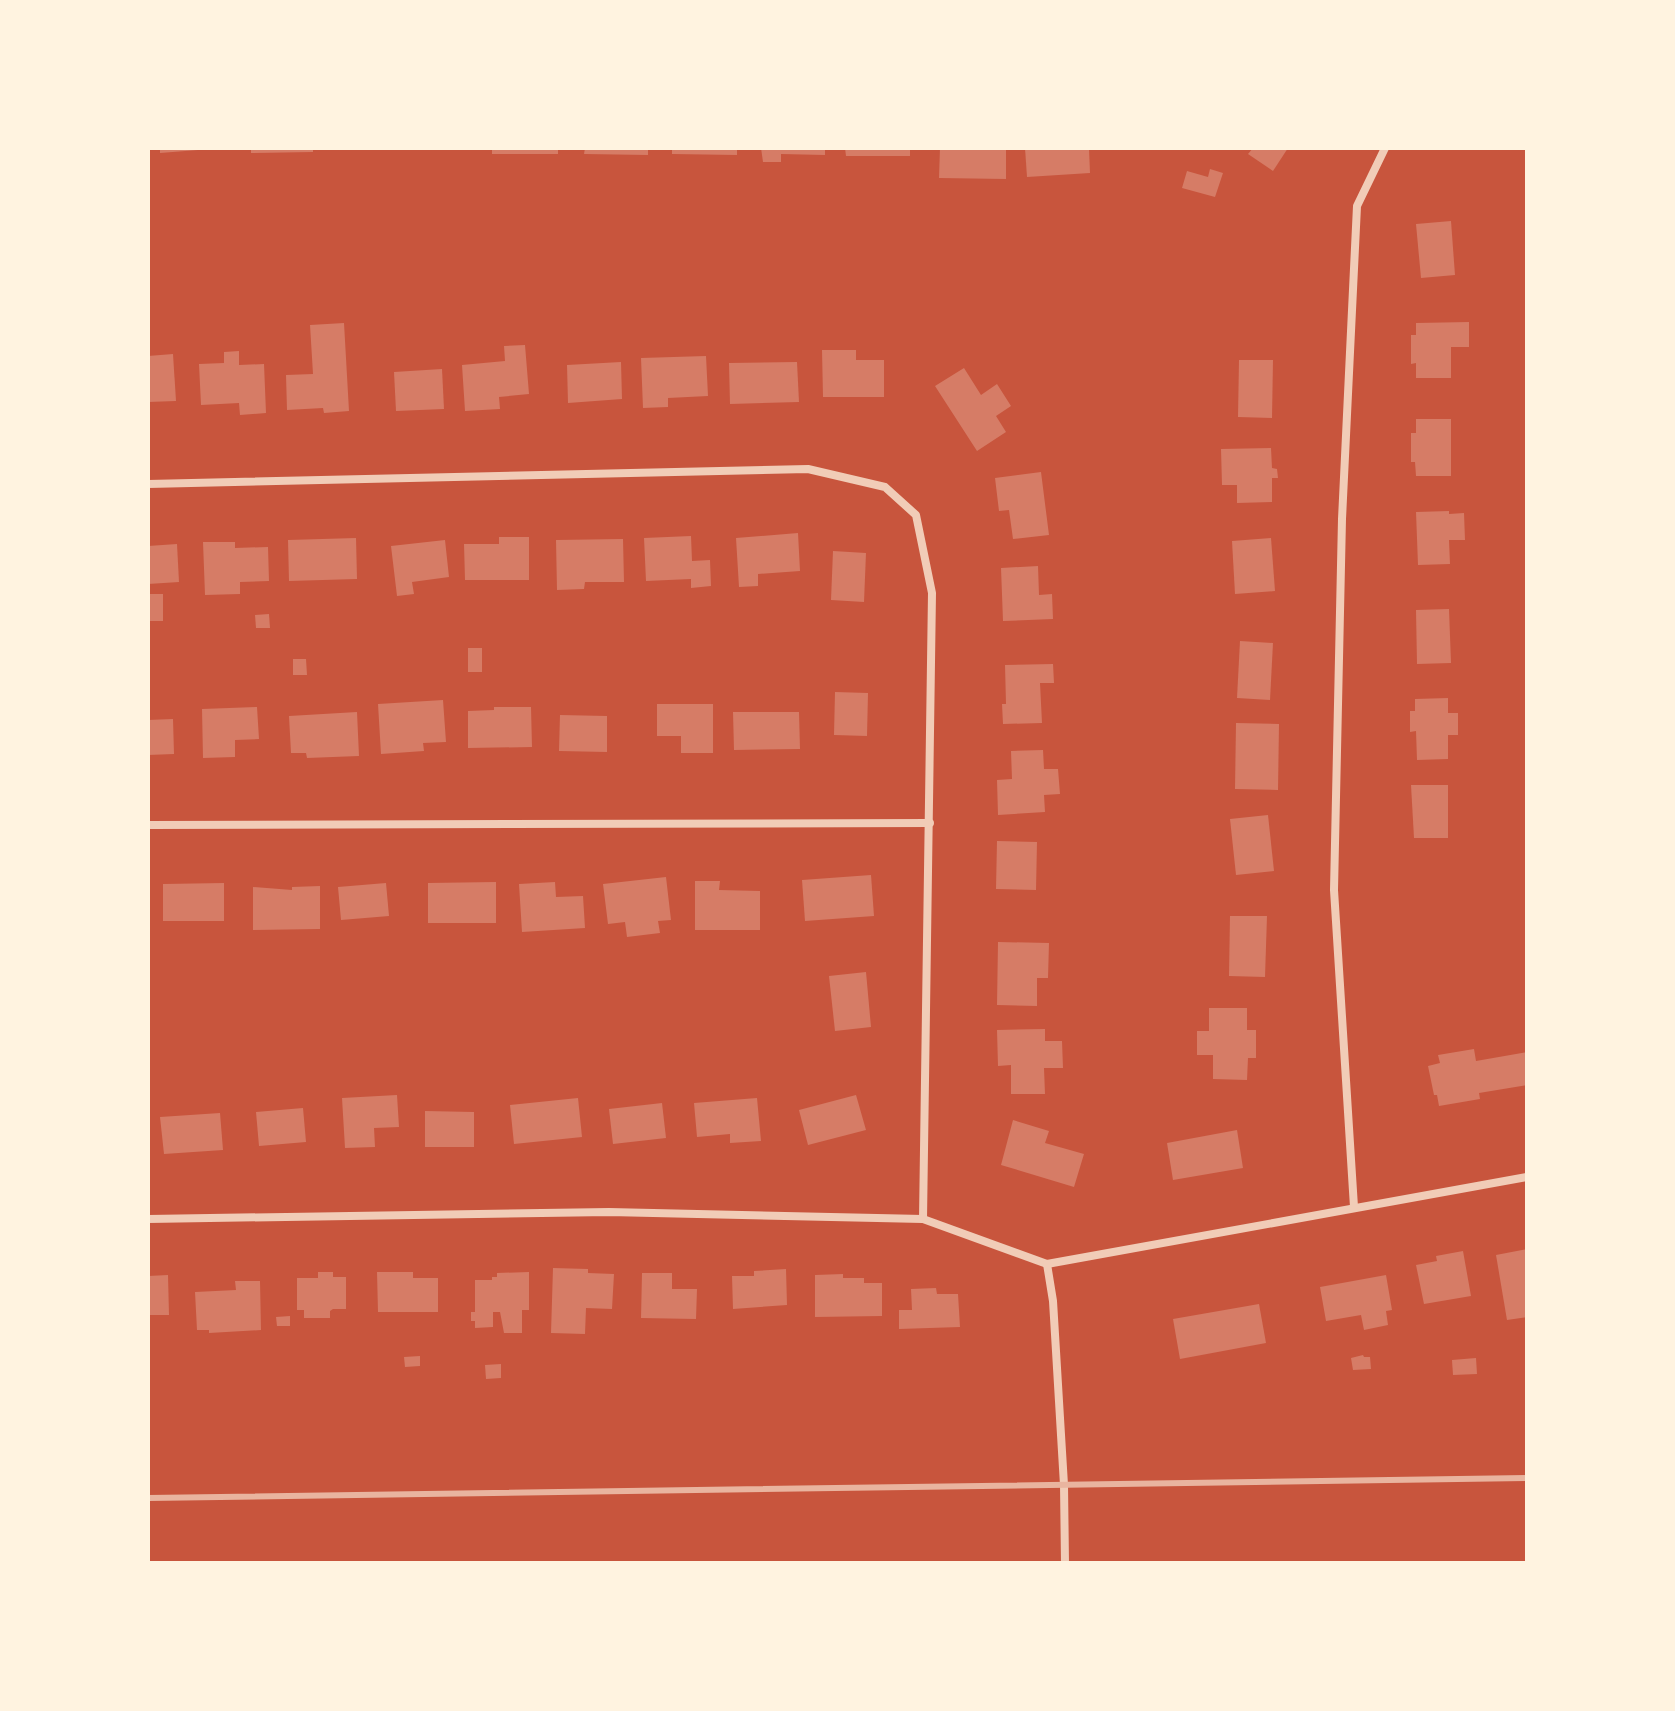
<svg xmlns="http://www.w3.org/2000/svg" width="1675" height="1711" font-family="Georgia,serif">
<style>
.building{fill:#d67c66}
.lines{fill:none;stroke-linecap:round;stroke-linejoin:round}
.minor{stroke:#f1ccb7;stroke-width:8}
.rail{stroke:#e9b49f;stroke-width:6}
</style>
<rect width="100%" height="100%" fill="#c8553d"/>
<g class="building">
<polygon points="160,148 198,148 198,150 160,153"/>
<polygon points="251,148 313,148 313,152 251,153"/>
<rect x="492" y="148" width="66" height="6"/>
<polygon points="585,148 648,148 648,155 584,154"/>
<polygon points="672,148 737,148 737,155 672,154"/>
<polygon points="761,148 825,148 825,155 781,154 781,162 763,162"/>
<polygon points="845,148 910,148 910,156 846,156"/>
<polygon points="940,148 1006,148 1006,179 939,178"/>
<polygon points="1025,148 1089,148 1090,173 1027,177"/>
<polygon points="1253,148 1288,148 1273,171 1248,154"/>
<polygon points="1210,169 1223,173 1215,197 1182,188 1187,171 1208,177"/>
<polygon points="1451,221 1455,275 1421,278 1416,224"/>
<polygon points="1469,322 1469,347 1451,347 1451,378 1416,378 1416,363 1411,364 1411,335 1416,335 1416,323"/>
<polygon points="344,323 349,411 324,413 323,408 287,410 286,375 313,374 310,325"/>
<polygon points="525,345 529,394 499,397 500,409 465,411 462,365 505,361 504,346"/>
<polygon points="822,350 856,350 856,360 884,360 884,397 823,397"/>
<polygon points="239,351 239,365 264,364 266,413 240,415 239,403 201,405 199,364 224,363 224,352"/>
<polygon points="173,354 176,401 148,402 148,356"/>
<polygon points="706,356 708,396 668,398 668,407 643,408 641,358"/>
<polygon points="1239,360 1273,360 1272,418 1238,417"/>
<polygon points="621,362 622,399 568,403 567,365"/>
<polygon points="797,362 799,402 730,404 729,363"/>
<polygon points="964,368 981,395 997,384 1011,406 996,416 1006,432 977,451 935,386"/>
<polygon points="442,369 444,409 396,411 394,372"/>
<polygon points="1416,419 1451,419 1451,476 1416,476 1415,462 1411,462 1411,433 1416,433"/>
<polygon points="1271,448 1272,468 1277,469 1278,478 1272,478 1272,502 1237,503 1237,485 1222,485 1221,449"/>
<polygon points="1041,472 1049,535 1013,539 1009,510 999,511 995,478"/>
<polygon points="1449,511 1449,514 1464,513 1465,540 1449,540 1450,564 1418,565 1416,512"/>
<polygon points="798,533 800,571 758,574 758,586 739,587 736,538"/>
<polygon points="691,536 692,561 710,560 711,586 691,588 691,579 646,581 644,538"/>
<polygon points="499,537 529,537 529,580 465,580 464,544 499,544"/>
<polygon points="356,538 357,579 289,581 288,540"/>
<polygon points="1271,538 1275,591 1235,594 1232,541"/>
<polygon points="623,539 624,582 585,582 584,589 557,590 556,540"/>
<polygon points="445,540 449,577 412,582 414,594 397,596 391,546"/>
<polygon points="203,542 235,542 235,548 268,547 269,581 240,582 240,594 205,595"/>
<polygon points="177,544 179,582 148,584 148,546"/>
<polygon points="833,551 866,553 864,602 831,600"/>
<polygon points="1038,566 1039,595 1052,594 1053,619 1003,621 1001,568"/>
<rect x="148" y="594" width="15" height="27"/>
<polygon points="1449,609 1451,663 1417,664 1416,610"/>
<polygon points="269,614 270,628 256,628 255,615"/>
<polygon points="1240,641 1273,643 1270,700 1237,698"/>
<rect x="468" y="648" width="14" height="24"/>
<polygon points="293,659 306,659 307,675 293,675"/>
<polygon points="1053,664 1054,683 1040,683 1042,723 1003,724 1002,704 1006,704 1005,665"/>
<polygon points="835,692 868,693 867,736 834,735"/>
<polygon points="1448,698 1448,713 1458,713 1458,735 1448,735 1448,759 1417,760 1416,731 1410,732 1410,711 1415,711 1415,699"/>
<polygon points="443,700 446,742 423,743 424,751 381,754 378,704"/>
<polygon points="657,704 713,704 713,753 681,753 681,736 657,736"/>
<polygon points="257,707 259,739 235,740 235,757 203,758 202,709"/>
<polygon points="494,707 531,707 532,747 468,748 468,711 494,710"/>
<polygon points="357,712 359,756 307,758 306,753 291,753 289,716"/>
<polygon points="733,712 799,712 800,749 734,750"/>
<polygon points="560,715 607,716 607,752 559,751"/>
<polygon points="173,719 174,754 148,755 148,720"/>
<polygon points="1236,723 1279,724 1278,790 1235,789"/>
<polygon points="1043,750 1044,769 1058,769 1060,794 1044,795 1045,812 998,815 997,780 1012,779 1011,751"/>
<polygon points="1411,785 1448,785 1448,838 1414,838"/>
<polygon points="1268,815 1274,871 1236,875 1230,819"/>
<polygon points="997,841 1037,842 1036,890 996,889"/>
<polygon points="871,875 874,916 805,921 802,880"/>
<polygon points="666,877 671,920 658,921 660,933 627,937 625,922 608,924 603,884"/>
<polygon points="695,881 720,881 719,890 760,891 760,930 695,930"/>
<polygon points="496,882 496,923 428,923 428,883"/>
<polygon points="555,882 556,897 583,896 585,928 522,932 519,884"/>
<polygon points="224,883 224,921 163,921 163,884"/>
<polygon points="386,883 389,916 341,920 338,887"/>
<polygon points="320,886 320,929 253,930 253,887 292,890 292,887"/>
<polygon points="1230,916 1267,916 1265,977 1229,976"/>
<polygon points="998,942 1049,943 1048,978 1037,978 1037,1006 997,1005"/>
<polygon points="866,972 871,1027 835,1031 829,976"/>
<polygon points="1209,1008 1247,1008 1247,1030 1256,1030 1256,1058 1248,1058 1247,1080 1213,1079 1213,1055 1197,1055 1197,1031 1209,1031"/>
<polygon points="1045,1029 1045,1041 1062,1041 1063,1068 1044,1068 1045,1094 1011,1094 1011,1065 998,1066 997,1030"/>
<polygon points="1474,1049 1476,1061 1527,1052 1527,1085 1479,1093 1480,1099 1439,1106 1437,1095 1434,1095 1428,1066 1440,1063 1438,1055"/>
<polygon points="397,1095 399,1127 374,1128 375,1147 345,1148 342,1098"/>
<polygon points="856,1095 866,1130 808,1145 799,1110"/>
<polygon points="578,1098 582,1137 514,1144 510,1105"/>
<polygon points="757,1098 761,1141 730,1143 730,1134 697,1137 694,1103"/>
<polygon points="662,1103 666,1138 613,1144 609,1109"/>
<polygon points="303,1108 306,1142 259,1146 256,1112"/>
<polygon points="425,1111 474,1112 474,1147 425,1147"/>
<polygon points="220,1113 223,1150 164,1154 160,1117"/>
<polygon points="1013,1120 1049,1131 1045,1143 1084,1154 1074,1187 1001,1165"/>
<polygon points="1237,1130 1243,1168 1173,1180 1167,1143"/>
<polygon points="1527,1249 1527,1317 1507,1320 1496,1255"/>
<polygon points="1463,1251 1471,1296 1424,1304 1416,1265 1437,1261 1436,1256"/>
<polygon points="553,1268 588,1269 588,1273 614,1274 612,1309 586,1308 585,1334 551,1333"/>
<polygon points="786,1269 787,1305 733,1309 732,1276 754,1276 754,1271"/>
<polygon points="318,1272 333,1272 333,1277 346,1277 346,1309 333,1309 330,1311 330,1318 304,1318 304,1310 297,1310 297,1278 318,1278"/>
<polygon points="377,1272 413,1272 413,1278 438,1278 438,1312 378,1312"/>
<polygon points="529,1272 529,1310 522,1310 522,1333 504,1333 500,1312 493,1312 493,1327 475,1328 475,1321 471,1321 471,1312 475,1312 475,1280 492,1280 492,1277 497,1277 497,1273"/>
<polygon points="642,1273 672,1273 672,1289 697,1289 696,1319 641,1318"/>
<polygon points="843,1274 843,1278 864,1278 864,1283 882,1283 882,1316 815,1317 815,1275"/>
<polygon points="168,1275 169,1315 148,1315 148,1276"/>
<polygon points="1386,1275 1392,1310 1386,1311 1388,1325 1364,1330 1361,1315 1326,1321 1320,1287"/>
<polygon points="235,1281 260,1281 261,1330 209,1333 209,1330 197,1330 195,1292 236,1290"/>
<polygon points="936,1288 937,1294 958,1294 960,1327 899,1329 899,1310 912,1310 911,1289"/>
<polygon points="1259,1304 1266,1343 1180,1359 1173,1319"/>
<polygon points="290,1316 290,1326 277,1326 276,1317"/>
<polygon points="1363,1355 1364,1357 1370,1357 1371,1369 1353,1370 1351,1358"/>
<polygon points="420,1356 420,1366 405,1367 404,1357"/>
<polygon points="1476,1358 1477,1374 1453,1375 1452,1360"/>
<polygon points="501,1364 501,1378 486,1379 485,1365"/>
</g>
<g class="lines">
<g class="minor">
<polyline points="148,484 808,469 885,487 916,515 932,593 923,1219"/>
<polyline points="148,825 930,823"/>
<polyline points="1354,1207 1334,890 1342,519 1357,206 1385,148"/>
<polyline points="148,1219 609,1212 923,1219 1047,1264"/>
<polyline points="1047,1264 1527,1177"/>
<polyline points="1047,1264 1053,1301 1064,1485 1065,1563"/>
</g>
<polyline class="rail" points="148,1498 1527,1478"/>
</g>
<rect width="1675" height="1711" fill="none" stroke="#fff3e0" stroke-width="300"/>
</svg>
